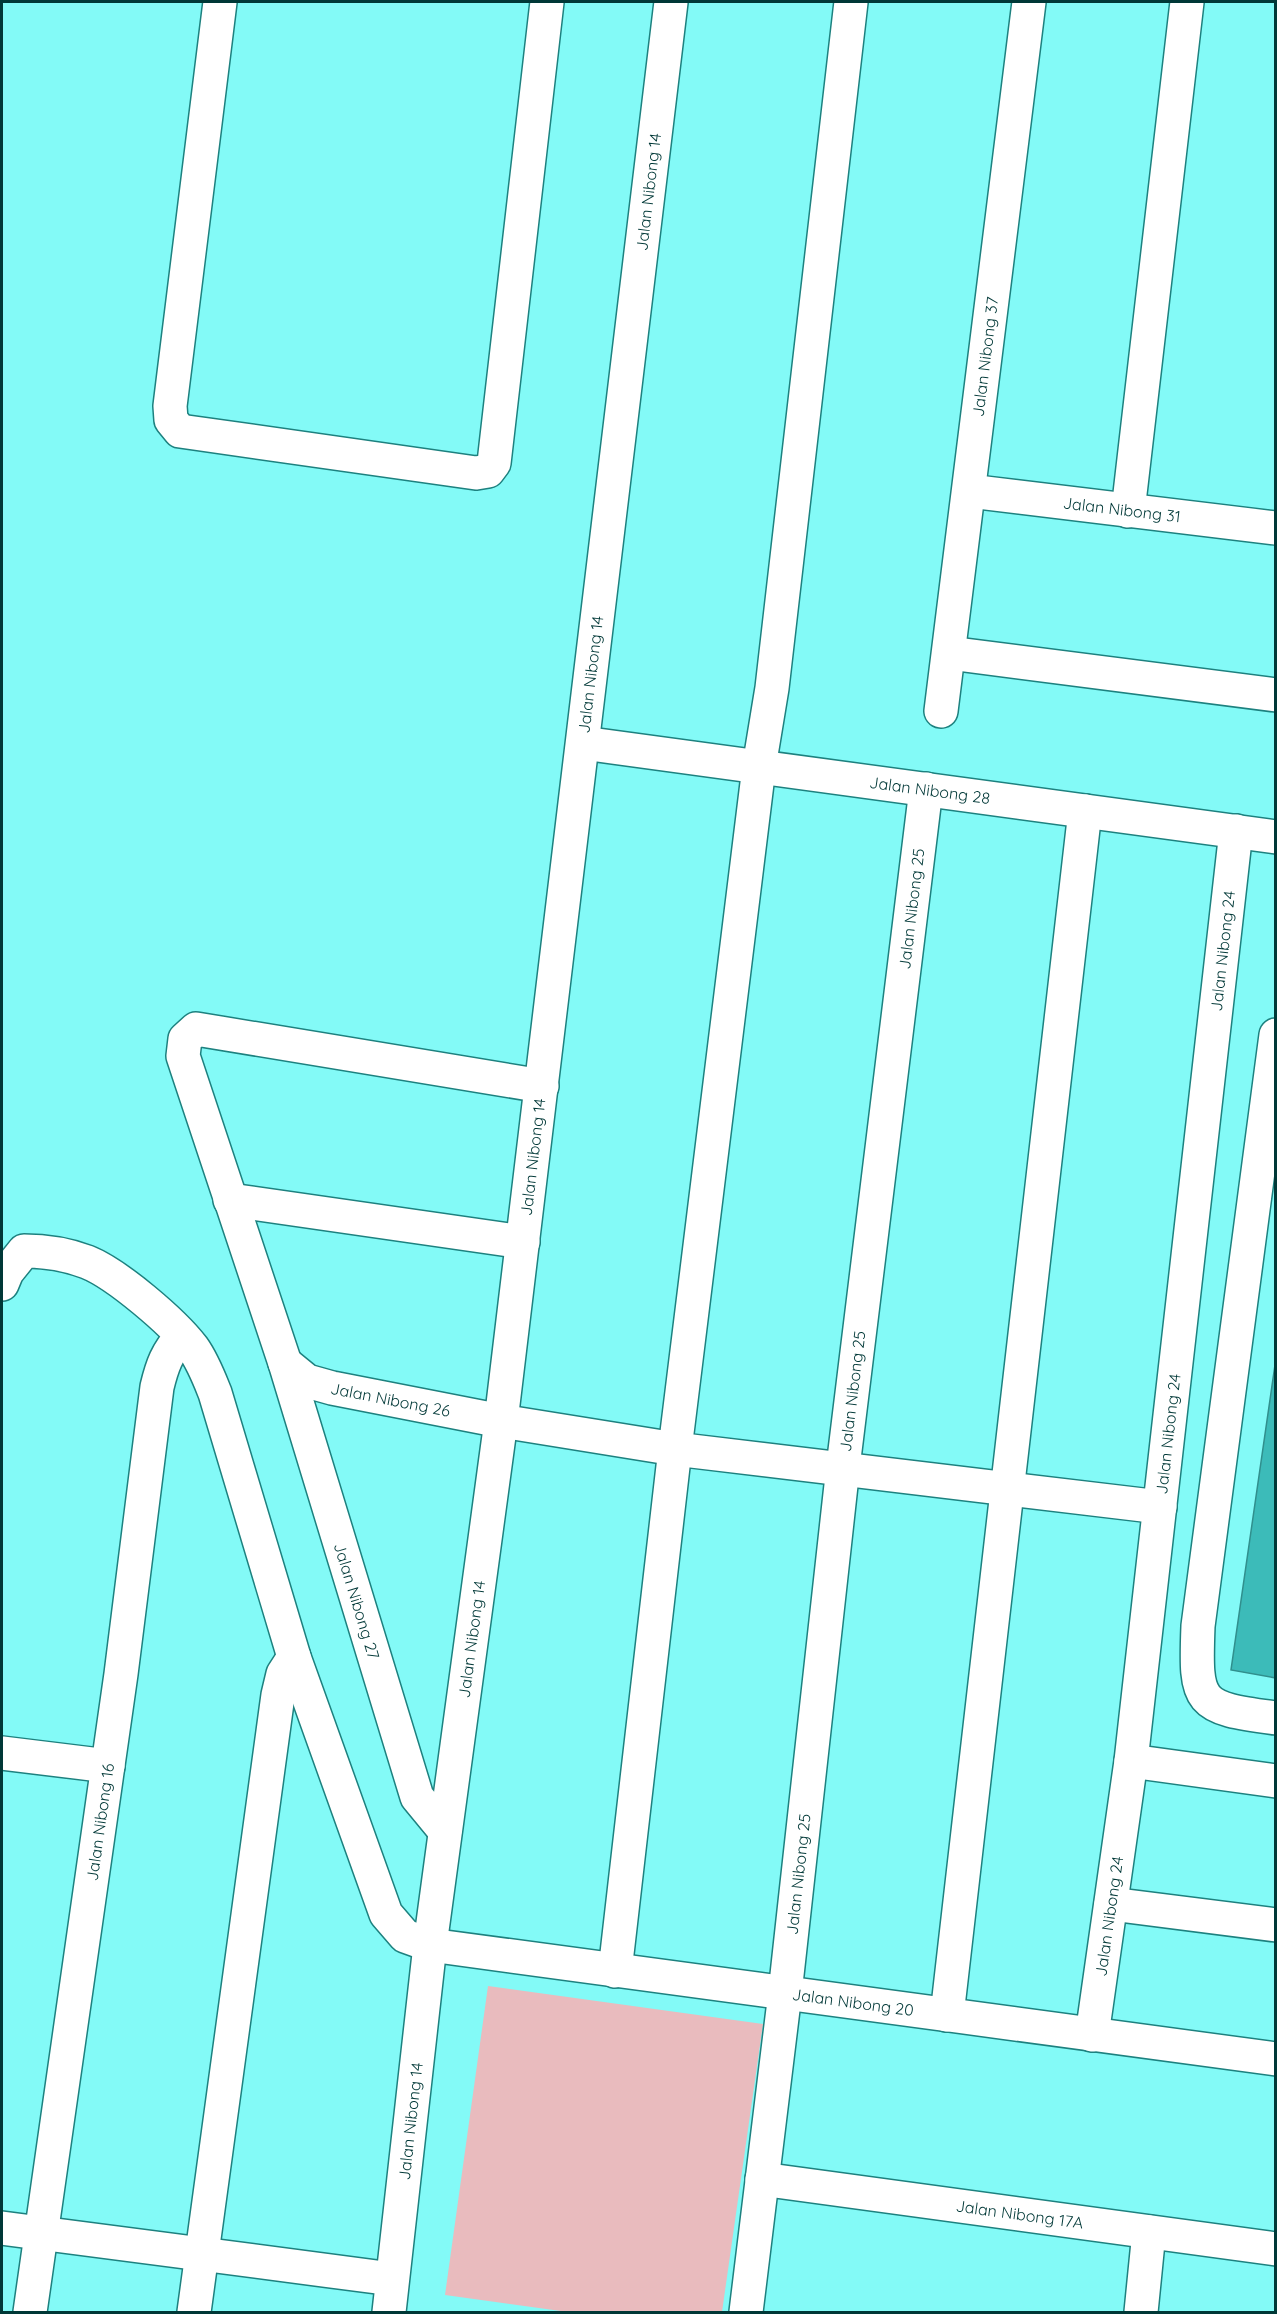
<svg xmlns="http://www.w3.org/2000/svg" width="1277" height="2314" font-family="Quicksand,sans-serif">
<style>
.green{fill:#e9bbbe}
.building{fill:#3cbbb9;stroke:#308f8d;stroke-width:1.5}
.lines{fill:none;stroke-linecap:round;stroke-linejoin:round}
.minor-casing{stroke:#1d817f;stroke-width:36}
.minor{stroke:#fff;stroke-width:33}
.labels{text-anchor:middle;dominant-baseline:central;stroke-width:5;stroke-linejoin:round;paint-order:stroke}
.street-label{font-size:16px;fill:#003837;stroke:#fff}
</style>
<rect width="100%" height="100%" fill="#83faf7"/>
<polygon class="green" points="488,1986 763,2024 722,2312 568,2312 445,2295"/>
<polygon class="building" points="1276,1358 1276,1678 1231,1670"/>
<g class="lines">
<g class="minor-casing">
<g id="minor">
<polyline points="220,2 170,406 171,420 180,431 476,473 488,471 494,463 547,2"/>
<path id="s1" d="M969,491L1276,528"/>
<polyline points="1128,511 1187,2"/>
<polyline points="949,653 1276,695"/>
<path id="s2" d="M941,711L1029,2"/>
<path id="s3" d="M583,743L1276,837"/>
<path d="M1276,1035L1198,1626C1195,1704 1197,1708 1276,1718"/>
<polyline points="230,1200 523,1242"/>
<path id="s4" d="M2,1284L7,1272L24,1251C46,1251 66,1254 87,1262C117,1274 173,1322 193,1348C203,1362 209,1378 215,1393L294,1657L386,1914L405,1936L430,1945L1276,2059"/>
<path id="s5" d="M285,1363L307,1381L332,1388L501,1421L675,1449L1160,1507"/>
<polyline points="2,1753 108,1766"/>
<polyline points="1131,1761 1276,1781"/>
<polyline points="445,1831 417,1797 285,1363 183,1056 185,1039 196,1029 542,1086"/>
<polyline points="1111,1904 1276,1925"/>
<polyline points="615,1971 675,1449 759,767 772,688 851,2"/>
<polyline points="947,2015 1085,811"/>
<path id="s6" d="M1092,2035L1131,1761L1236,831"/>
<path id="s7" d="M762,2179L1276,2249"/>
<polyline points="2,2228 392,2279"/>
<path id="s8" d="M30,2312L121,1674L157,1387C162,1366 167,1352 182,1336"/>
<polyline points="194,2312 278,1695 283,1674 294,1657"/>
<path id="s9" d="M389,2312L430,1945L501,1421L671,2"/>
<path id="s10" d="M746,2312L785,1993L843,1467L926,789"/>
<polyline points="1141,2312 1149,2232"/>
</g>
</g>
<use href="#minor" class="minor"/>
</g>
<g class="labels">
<g class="street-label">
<text stroke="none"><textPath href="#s9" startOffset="2136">Jalan Nibong 14</textPath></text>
<text stroke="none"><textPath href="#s2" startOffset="357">Jalan Nibong 37</textPath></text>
<text stroke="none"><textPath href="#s1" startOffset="154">Jalan Nibong 31</textPath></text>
<text stroke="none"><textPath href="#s9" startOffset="1650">Jalan Nibong 14</textPath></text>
<text stroke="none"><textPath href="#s3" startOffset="350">Jalan Nibong 28</textPath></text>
<text stroke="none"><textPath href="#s10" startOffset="1413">Jalan Nibong 25</textPath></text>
<text stroke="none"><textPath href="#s6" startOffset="1092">Jalan Nibong 24</textPath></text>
<text stroke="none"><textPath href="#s9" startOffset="1164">Jalan Nibong 14</textPath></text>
<text stroke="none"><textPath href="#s10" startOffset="927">Jalan Nibong 25</textPath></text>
<text stroke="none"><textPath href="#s5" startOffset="114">Jalan Nibong 26</textPath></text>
<text stroke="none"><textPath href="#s6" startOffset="606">Jalan Nibong 24</textPath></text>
<text transform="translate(357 1601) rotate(73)">Jalan Nibong 27</text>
<text stroke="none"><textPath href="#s9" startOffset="678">Jalan Nibong 14</textPath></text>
<text stroke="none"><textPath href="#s8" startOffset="495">Jalan Nibong 16</textPath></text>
<text stroke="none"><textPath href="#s10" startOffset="441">Jalan Nibong 25</textPath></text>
<text stroke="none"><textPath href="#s6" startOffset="120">Jalan Nibong 24</textPath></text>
<text stroke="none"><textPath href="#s4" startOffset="1323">Jalan Nibong 20</textPath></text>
<text stroke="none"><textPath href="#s9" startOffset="192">Jalan Nibong 14</textPath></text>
<text stroke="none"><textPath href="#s7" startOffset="260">Jalan Nibong 17A</textPath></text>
</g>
</g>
<rect width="1277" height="2314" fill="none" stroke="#003837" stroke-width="6"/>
</svg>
